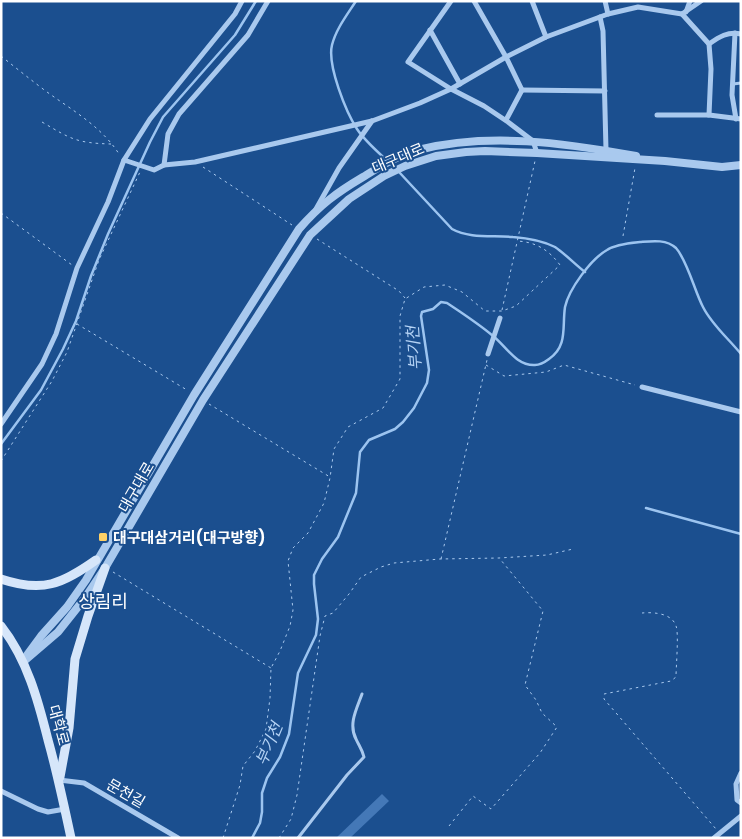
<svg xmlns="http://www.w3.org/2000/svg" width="742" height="839" font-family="Poppins,'Noto Sans KR',sans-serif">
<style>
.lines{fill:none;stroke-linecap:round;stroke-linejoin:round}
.stream{stroke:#9cc4f0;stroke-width:2.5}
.building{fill:#4478b7}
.path{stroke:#a9c9ee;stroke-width:1;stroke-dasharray:2.5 4;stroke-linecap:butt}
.service{stroke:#a9c9ee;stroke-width:3}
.minor{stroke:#a9c9ee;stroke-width:5}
.tertiary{stroke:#a9c9ee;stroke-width:8}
.secondary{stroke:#d6e6fa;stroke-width:9}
.poi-dot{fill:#ffd166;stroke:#1b4f8f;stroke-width:2}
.labels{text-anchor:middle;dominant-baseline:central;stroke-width:4;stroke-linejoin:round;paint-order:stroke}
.street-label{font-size:15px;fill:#fff;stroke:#1b4f8f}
.poi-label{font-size:15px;font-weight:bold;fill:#fff;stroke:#1b4f8f;text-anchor:start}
.water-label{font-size:16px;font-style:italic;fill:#b5d3f5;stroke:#1b4f8f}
.quarter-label{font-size:18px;fill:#fff;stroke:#1b4f8f}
</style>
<rect width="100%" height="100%" fill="#1b4f8f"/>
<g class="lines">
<g class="stream">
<path d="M356,1C347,15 336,29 332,45C327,65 346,112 357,129C367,144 383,156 395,168"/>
<path d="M399,172L452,229C470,239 493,235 513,237C526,238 543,241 555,247C564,253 576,265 585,272"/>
<polyline points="1,444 41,390 63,349 76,321 91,276 108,234 150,142 163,117 235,35 256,1"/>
<polyline points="646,508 741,534"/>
<path d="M252,838L260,823L262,812V793L267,778L280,757L289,734L298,673L316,635L318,619L314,584V575L322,559L338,537L356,493L360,452L369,440L395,429L403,422L414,408L427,383L429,370L421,316L422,312L433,309L441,302L447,303C462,313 479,324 493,336C506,346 516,366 535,365C540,365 545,362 549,359C568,346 562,327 565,307C569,289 591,259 607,250C616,244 630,243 640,242C652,241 666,239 676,248C687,260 695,292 703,307C712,325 728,338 741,354"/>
</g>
</g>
<polygon class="building" points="382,794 389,801 350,838 336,838"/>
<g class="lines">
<g class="path">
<path d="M1,56C16,68 31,80 47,92C72,110 102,127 119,154"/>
<path d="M42,122C71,139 76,143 111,144"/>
<polyline points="203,167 292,225"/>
<polyline points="1,213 72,265"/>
<polyline points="623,236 635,168"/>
<polyline points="317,239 399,291 405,298"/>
<polyline points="502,310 535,161"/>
<polyline points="77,324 187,390"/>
<polyline points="486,365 504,376 546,372 564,365 635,385"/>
<polyline points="209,404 330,477"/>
<polyline points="1,461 52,381 67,352 99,260 140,172"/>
<polyline points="441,559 487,360"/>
<polyline points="113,572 271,668"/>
<path d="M642,613C653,612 672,613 676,626C679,633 676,667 676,677L671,681L604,694V699L716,829"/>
<polyline points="449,826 473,796 491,809 540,753 557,727 542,713 536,700 525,685 543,611 500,559"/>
<path d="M223,838L240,785L243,766L255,751L266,729L270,698L271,668L280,651L290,626L293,610L288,561L293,548L308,533L324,503L330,478L334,449L348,427L383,408L400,379V316L405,299L424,287L445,285L462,292L485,311H502L516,306L560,265C549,250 536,242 517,241"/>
<polyline points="279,838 291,819 297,795 320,636 325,616 333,613 349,594 361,577 381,567 394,563 440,559 499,558 547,555 573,549"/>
</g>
<g class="service">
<polyline points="733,84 741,83"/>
<path d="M298,838L347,775L364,757C362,749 359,746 356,739C348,724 357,708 362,694"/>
</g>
<g class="minor">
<polyline points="451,1 408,62 451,89 484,106 508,122 533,141 537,153"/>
<polyline points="474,1 506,57 522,90 506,120"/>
<polyline points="532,1 546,37"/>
<polyline points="605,1 608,14"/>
<polyline points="686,12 690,1"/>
<polyline points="682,14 709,44 711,69 709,115"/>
<polyline points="600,17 603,31 606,150"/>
<polyline points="430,30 460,84"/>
<polyline points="735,33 732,95 736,119"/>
<path d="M709,44C719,37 728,31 741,34"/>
<polyline points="522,90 605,91"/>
<polyline points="657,115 709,115 741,119"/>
<polyline points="124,160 154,170 164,165 195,162 372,121 420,103 451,89 506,57 546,37 608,14 638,7 682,14 701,1"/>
<polyline points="164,165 168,134 179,114 248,35 268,1"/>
<polyline points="316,209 339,168 372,121"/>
<polyline points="488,354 500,318"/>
<polyline points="642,387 741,412"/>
<polyline points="1,424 42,364 56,334 77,268 108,202 124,160 150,119 235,14 242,1"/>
<polyline points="741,773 736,784 737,800 741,803"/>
<polyline points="59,780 84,783 178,838"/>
<polyline points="1,791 38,809 48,812 65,809"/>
<polyline points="714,838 741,816"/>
</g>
<g class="tertiary">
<path d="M27,655L41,636L67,607L86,580L194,395L299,229C320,205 336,193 363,177C381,166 398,155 418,150C489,132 565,143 636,156"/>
<polyline points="23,662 58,632 85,598 105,568 203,400 310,235 349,199 384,176 405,166 436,156 466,152 485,151 537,153 665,161 722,167 741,165"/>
</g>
<g class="secondary">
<path d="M1,579C43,593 62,584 96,560"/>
<path d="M1,626C27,659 38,700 48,740C57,772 64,805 71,838"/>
<polyline points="60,777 69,728 75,659 88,616 105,568"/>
</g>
</g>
<rect class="poi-dot" x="98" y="532" width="10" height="10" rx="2.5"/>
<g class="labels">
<g class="street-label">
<text transform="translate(398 158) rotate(-23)">대구대로</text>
<text transform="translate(136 487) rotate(-60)">대구대로</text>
<text transform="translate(59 725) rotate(75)">대학로</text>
<text transform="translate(126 793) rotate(30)">문천길</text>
</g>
<g class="poi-label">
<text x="113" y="537">대구대삼거리(대구방향)</text>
</g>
<g class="water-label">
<text transform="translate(414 348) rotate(-94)">부기천</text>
<text transform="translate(269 744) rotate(-67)">부기천</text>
</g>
<g class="quarter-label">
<text x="103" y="601">상림리</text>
</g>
</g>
<rect width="742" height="839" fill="none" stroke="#ffffff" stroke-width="5"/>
</svg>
